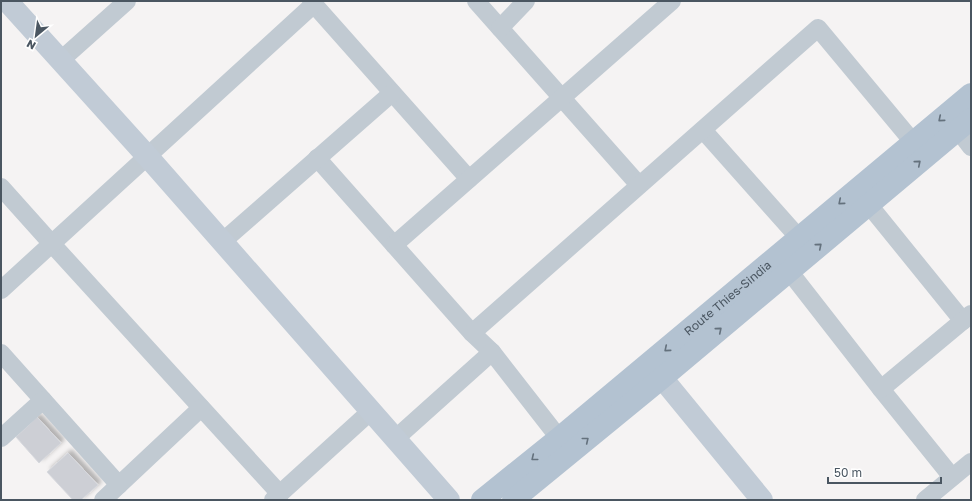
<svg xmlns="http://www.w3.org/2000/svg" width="972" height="501" font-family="'Golos Text',sans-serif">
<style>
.building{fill:#cdcfd5;stroke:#d7d9de;filter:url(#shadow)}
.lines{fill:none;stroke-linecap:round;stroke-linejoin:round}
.street{stroke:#c1cad2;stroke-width:18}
.secondary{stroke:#c1cbd6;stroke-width:22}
.primary{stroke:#b3c2d1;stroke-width:22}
.oneway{stroke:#64717d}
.labels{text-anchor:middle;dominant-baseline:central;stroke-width:4;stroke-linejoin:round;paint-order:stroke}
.street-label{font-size:12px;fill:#4a5661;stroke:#fff}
</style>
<defs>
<filter id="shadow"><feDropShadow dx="3.5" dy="-3.5" stdDeviation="2" flood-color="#0004"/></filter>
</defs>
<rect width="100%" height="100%" fill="#f5f3f3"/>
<g class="building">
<polygon points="37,417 61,443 39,463 16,437"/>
<polygon points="68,453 98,485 81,500 73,500 47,472"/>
</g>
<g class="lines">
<g class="street">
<polyline points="311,1 469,179"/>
<polyline points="476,1 639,185"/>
<polyline points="500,28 526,1"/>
<polyline points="61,60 127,1"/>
<polyline points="703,130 799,238"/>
<polyline points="958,130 971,147"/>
<polyline points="317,158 472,333 492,352 559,438"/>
<polyline points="1,187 52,244 280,494"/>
<polyline points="869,205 963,321"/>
<polyline points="222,242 392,93"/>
<polyline points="394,245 672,1"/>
<polyline points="789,271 881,389 952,477"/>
<polyline points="1,290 314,4"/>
<polyline points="472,333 818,28 913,142"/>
<polyline points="1,353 119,485"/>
<polyline points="881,389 971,314"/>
<polyline points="1,438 43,400"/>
<polyline points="395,439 492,352"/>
<polyline points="103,500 201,408"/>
<polyline points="273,500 371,411"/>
<polyline points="925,500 971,462"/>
</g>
<g class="secondary">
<polyline points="7,1 148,157 449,500"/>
<polyline points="662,378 762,500"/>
</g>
<g class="primary">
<path id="s1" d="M482,500L559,438L971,94"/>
<polyline points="513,500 662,378 971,119"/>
</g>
</g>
<defs><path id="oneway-chevron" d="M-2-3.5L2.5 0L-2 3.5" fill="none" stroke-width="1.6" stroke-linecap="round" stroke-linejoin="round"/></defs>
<g class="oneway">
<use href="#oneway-chevron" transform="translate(941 119) rotate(140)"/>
<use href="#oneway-chevron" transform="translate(918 163) rotate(-40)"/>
<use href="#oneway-chevron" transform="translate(841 202) rotate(140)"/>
<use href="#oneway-chevron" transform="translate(819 246) rotate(-40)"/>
<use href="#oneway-chevron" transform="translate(719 330) rotate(-40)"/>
<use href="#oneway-chevron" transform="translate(667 349) rotate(140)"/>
<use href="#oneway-chevron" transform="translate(586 440) rotate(-39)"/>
<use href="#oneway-chevron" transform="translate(534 458) rotate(141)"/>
</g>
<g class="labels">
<g class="street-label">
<text stroke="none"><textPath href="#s1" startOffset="318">Route Thies-Sindia</textPath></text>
</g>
</g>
<rect width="972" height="501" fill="none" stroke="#4a5661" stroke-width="4"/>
<g transform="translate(36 36) rotate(209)" stroke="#ffffff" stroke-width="3" paint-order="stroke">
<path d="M0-3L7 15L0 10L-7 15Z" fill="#4a5661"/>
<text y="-6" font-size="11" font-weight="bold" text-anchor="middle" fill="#4a5661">N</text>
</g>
<path d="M828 477v6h113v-6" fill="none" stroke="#4a5661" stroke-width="2"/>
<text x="834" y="477" font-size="12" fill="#4a5661" stroke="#ffffff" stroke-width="3" paint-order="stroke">50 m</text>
</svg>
